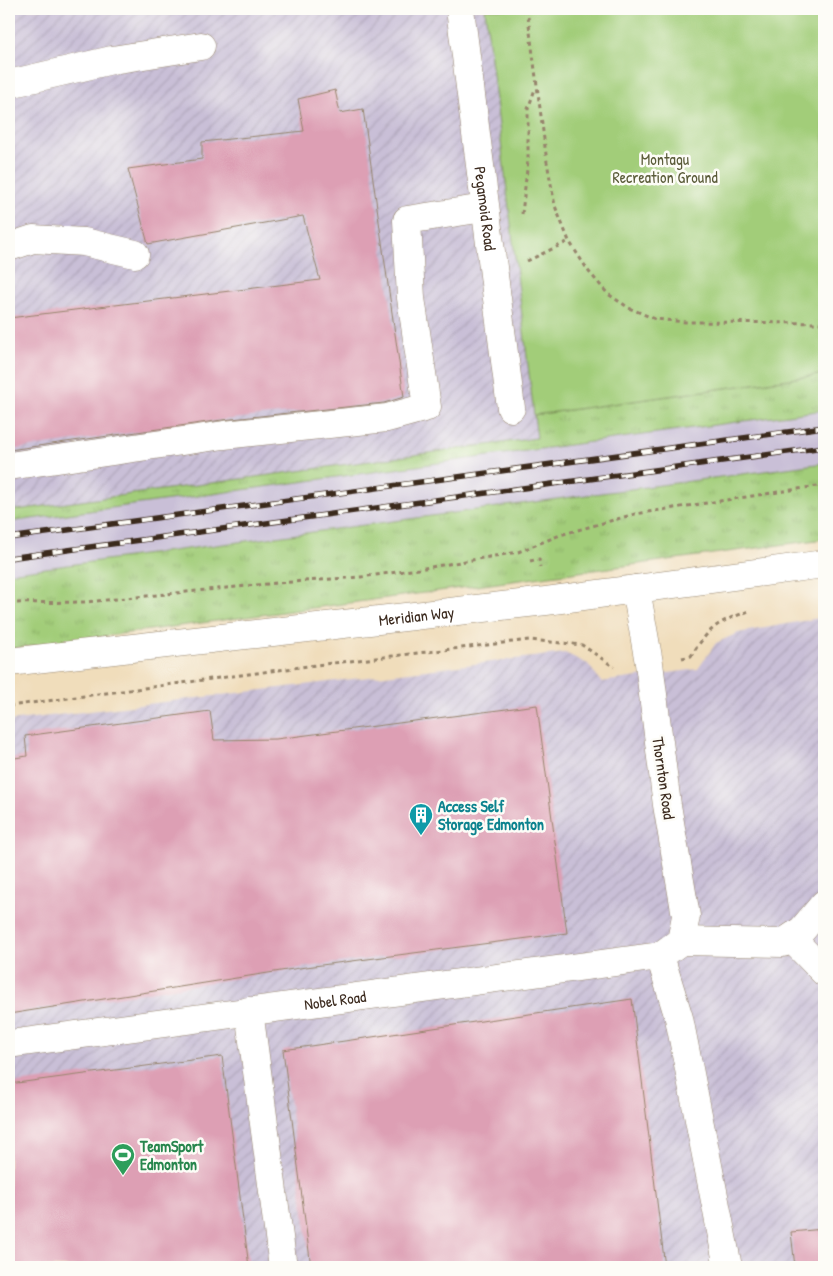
<svg xmlns="http://www.w3.org/2000/svg" width="833" height="1276" font-family="'Patrick Hand',sans-serif">
<style>
.industrial{fill:url(#industrial-furrows)}
.railway{fill:#c9bfd7}
.grass{fill:url(#grass-tufts);stroke:#6e7c4c}
.park{fill:#a2cd79;stroke:#6e7c4c}
.building{fill:#dd9fb4}
.lines{fill:none;stroke-linecap:round;stroke-linejoin:round}
.minor-casing{stroke:#96846c;stroke-width:29}
.major-casing{stroke:#96846c;stroke-width:29}
.path{stroke:#96846c;stroke-width:3;stroke-dasharray:4 4;stroke-linecap:butt}
.minor{stroke:#fff;stroke-width:28}
.major{stroke:#fff;stroke-width:28}
.rail-casing{stroke:#3b2a1e;stroke-width:5.5}
.rail{stroke:#fdfcf7;stroke-width:4;stroke-dasharray:11;stroke-linecap:butt}
.labels{text-anchor:middle;dominant-baseline:central;stroke-width:5;stroke-linejoin:round;paint-order:stroke}
.park-label{font-size:16px;fill:#5a5b39;stroke:#fdfcf7}
.street-label{font-size:16px;fill:#3b2a1e;stroke:#fdfcf7}
.culture-label{font-size:16px;font-weight:bold;fill:#0d838f;stroke:#fdfcf7;text-anchor:start}
.leisure-label{font-size:16px;font-weight:bold;fill:#27864d;stroke:#fdfcf7;text-anchor:start}
</style>
<defs>
<pattern id="industrial-furrows" width="10" height="10" patternUnits="userSpaceOnUse" patternTransform="scale(1.25)"><rect width="10" height="10" fill="#c9bfd7"/><path d="M-1 1l2-2M0 10L10 0M9 11l2-2" fill="none" stroke="#aea4b8"/></pattern>
<pattern id="grass-tufts" width="24" height="20" patternUnits="userSpaceOnUse" patternTransform="scale(1.25)"><rect width="24" height="20" fill="#a2cd79"/><path d="M3 7l-1-3M5 7V3M7 7l1-3M15 17l-1-3M17 17v-4M19 17l1-3" fill="none" stroke="#8cb068"/></pattern>
</defs>
<rect width="100%" height="100%" fill="#fdfcf7"/>
<filter id="ink" filterUnits="userSpaceOnUse"><feTurbulence type="fractalNoise" baseFrequency=".02" numOctaves="2"/><feDisplacementMap in="SourceGraphic" scale="10" xChannelSelector="R" yChannelSelector="G"/><feConvolveMatrix kernelMatrix="1 2 1 2 8 2 1 2 1" color-interpolation-filters="sRGB"/></filter>
<filter id="wash" filterUnits="userSpaceOnUse"><feTurbulence type="fractalNoise" baseFrequency=".0096" numOctaves="4" result="noise"/><feDisplacementMap in="SourceGraphic" scale="20" xChannelSelector="R" yChannelSelector="G"/><feGaussianBlur stdDeviation="1.12" result="paint"/><feColorMatrix in="noise" values="0 0 0 0 0 0 0 0 0 0 0 0 0 0 0 0 0 1.4 0 .05"/><feComposite in="paint" operator="in"/></filter>
<g filter="url(#wash)">
<rect width="100%" height="100%" fill="#f0ddbb"/>
<g class="industrial">
<polygon points="9,9 485,9 537,438 9,511"/>
<polygon points="824,617 824,1267 9,1267 9,721 565,653 588,664 601,682 698,669 716,643 738,633"/>
</g>
<polygon class="railway" points="824,410 824,463 9,573 9,522"/>
<g class="grass">
<polygon points="824,374 824,410 9,522 9,511 537,438 534,415"/>
<polygon points="824,463 824,539 9,649 9,573"/>
</g>
<polygon class="park" points="485,9 824,9 824,374 534,415"/>
<g id="blocks">
<g class="building">
<polygon points="335,90 340,113 363,109 404,397 384,403 222,420 9,450 9,318 320,280 303,216 148,244 128,169 202,159 202,142 304,131 298,99"/>
<polygon points="537,705 567,933 306,967 9,1014 9,759 27,756 25,736 210,711 214,740 276,739"/>
<polygon points="632,999 665,1267 311,1267 283,1050"/>
<polygon points="222,1056 249,1267 9,1267 9,1084"/>
<polygon points="824,1229 824,1267 795,1267 791,1232"/>
</g>
</g>
</g>
<g filter="url(#ink)">
<use href="#blocks" fill-opacity="0" stroke="#96846c" stroke-width="1"/>
<g class="lines">
<g class="minor-casing">
<g id="minor">
<path id="s1" d="M460,9L511,408"/>
<polyline points="9,84 112,60 201,46"/>
<polyline points="9,247 33,239 84,242 135,254"/>
<polyline points="9,466 224,435 387,418 427,407 411,298 407,220 484,208"/>
<polyline points="791,938 824,972"/>
<polyline points="681,941 783,943 802,930 824,904"/>
<polyline points="660,956 679,1018 728,1267"/>
<polyline points="249,1011 283,1267"/>
<path id="s2" d="M9,1044L660,956L681,941L686,916L667,805L649,663L636,589"/>
</g>
</g>
<g class="major-casing">
<g id="major">
<path id="s3" d="M9,662L546,601L824,564"/>
</g>
</g>
<g class="path">
<polyline points="527,9 547,162 555,206 569,241 589,272 608,294 629,308 655,319 686,322 824,323"/>
<polyline points="522,214 528,160 528,109 535,89"/>
<polyline points="527,261 569,241"/>
<polyline points="530,561 539,559 540,567"/>
<polyline points="9,603 86,602 277,583 361,577 419,569 518,552 560,535 635,514 824,485"/>
<path d="M682,658L691,656C711,625 718,622 752,610"/>
<polyline points="9,706 316,665 529,640 582,645 614,667"/>
</g>
<use href="#minor" class="minor"/>
<use href="#major" class="major"/>
<g class="rail-casing">
<g id="rail">
<polyline points="9,538 824,427"/>
<polyline points="9,558 824,447"/>
</g>
</g>
<use href="#rail" class="rail"/>
</g>
</g>
<defs>
<g id="building-pin" transform="scale(1.25)"><path d="M0 17L-7.5 6A9.5 9.5 0 1 1 7.5 6Z" fill="#0f9aa8" stroke="#fdfcf7"/><path d="M-4-6H4V6H1V3H-1V6H-4ZM-2.5-4.3h1.7v1.8h-1.7ZM.8-4.3h1.7v1.8H.8ZM-2.5-1h1.7V.8h-1.7ZM.8-1h1.7V.8H.8Z" fill="#fff"/></g>
<g id="stadium-pin" transform="scale(1.25)"><path d="M0 17L-7.5 6A9.5 9.5 0 1 1 7.5 6Z" fill="#2e9e5b" stroke="#fdfcf7"/><path d="M0-5a6.5 5 0 1 0 0 10a6.5 5 0 1 0 0-10ZM-3.5-1.8h7v3.6h-7Z" fill="#fff"/></g>
</defs>
<g fill-rule="evenodd">
<use href="#building-pin" x="421" y="815"/>
<use href="#stadium-pin" x="123" y="1155"/>
</g>
<g class="labels">
<g class="park-label">
<text x="665" y="159">Montagu<tspan x="665" dy="18">Recreation Ground</tspan></text>
</g>
<g class="street-label">
<text stroke="none"><textPath href="#s1" startOffset="201">Pegamoid Road</textPath></text>
<text stroke="none"><textPath href="#s3" startOffset="410">Meridian Way</textPath></text>
<text transform="translate(664 778) rotate(82)">Thornton Road</text>
<text stroke="none"><textPath href="#s2" startOffset="329">Nobel Road</textPath></text>
</g>
<g class="culture-label">
<text x="438" y="806">Access Self<tspan x="438" dy="18">Storage Edmonton</tspan></text>
</g>
<g class="leisure-label">
<text x="140" y="1146">TeamSport<tspan x="140" dy="18">Edmonton</tspan></text>
</g>
</g>
<rect width="833" height="1276" fill="none" stroke="#fdfcf7" stroke-width="30"/>
</svg>
